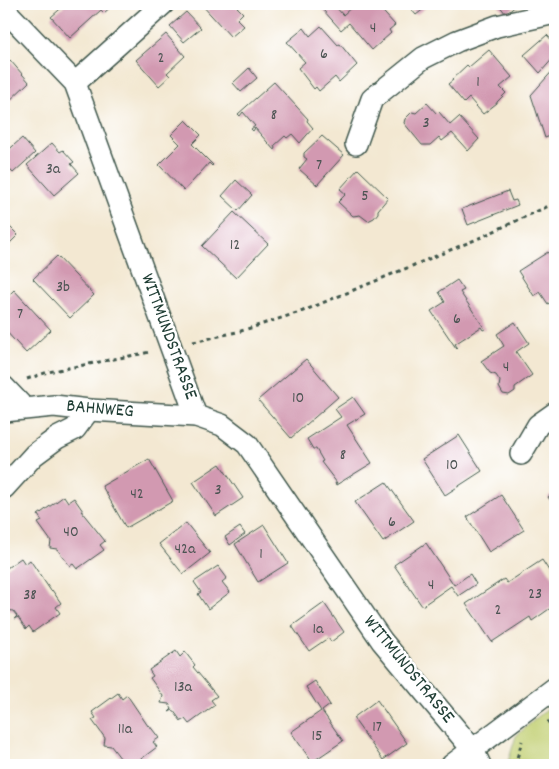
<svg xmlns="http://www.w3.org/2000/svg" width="559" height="769" font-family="Dekko,sans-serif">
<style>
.green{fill:#c1cf71;stroke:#708652}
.building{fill:#d299b1}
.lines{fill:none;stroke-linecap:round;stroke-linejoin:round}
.minor-casing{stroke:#3f574c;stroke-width:24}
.path{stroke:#3f574c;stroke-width:3;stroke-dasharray:4 4;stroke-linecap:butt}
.minor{stroke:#fff;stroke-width:21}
.labels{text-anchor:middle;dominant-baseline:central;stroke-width:5;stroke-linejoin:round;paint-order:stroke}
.number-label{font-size:16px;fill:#4c5453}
.street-label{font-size:19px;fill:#1f3d34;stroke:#fff}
</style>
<rect width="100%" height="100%" fill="#fff"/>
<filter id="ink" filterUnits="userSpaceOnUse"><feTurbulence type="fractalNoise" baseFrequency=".02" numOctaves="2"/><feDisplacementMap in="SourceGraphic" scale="10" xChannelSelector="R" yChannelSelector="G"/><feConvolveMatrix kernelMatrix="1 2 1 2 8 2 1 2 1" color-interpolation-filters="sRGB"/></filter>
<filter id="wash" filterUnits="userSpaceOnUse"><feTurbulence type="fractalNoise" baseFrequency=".0096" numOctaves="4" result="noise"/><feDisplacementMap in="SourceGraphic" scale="20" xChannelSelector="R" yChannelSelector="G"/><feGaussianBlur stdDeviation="1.12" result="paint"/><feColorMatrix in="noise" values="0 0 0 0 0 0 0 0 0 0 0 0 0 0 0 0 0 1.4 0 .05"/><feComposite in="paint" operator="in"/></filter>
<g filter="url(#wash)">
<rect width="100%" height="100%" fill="#f3e8d2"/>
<polygon class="green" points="555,702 555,765 507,765 516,736"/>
<g id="blocks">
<g class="building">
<polygon points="66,4 114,4 104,13 101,10 70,38 51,17"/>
<polygon points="201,4 241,4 237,7 243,13 237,19 244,26 231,37"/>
<polygon points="330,4 333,4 343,15 355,4 376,4 395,25 389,30 391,33 372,50 349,23 341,30 323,10"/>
<polygon points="407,4 430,4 416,15"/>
<polygon points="498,4 518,4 506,14"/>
<polygon points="186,12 201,28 184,42 170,26"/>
<polygon points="321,26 338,45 340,44 357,65 339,82 335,77 319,91 316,87 314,89 298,68 305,62 287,42 304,28 310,36"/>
<polygon points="166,34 185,56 167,73 170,76 159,86 136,60"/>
<polygon points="547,35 555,44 555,56 540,73 524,55"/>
<polygon points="489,50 512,77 500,87 506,93 497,102 497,103 483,114 469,98 464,103 448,84 453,80 452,79 467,65 469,67"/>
<polygon points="4,56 9,61 10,60 29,82 4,106"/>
<polygon points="249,68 257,78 241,92 233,83"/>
<polygon points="555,68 555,134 545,138 531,95"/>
<polygon points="274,82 308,119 307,121 313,128 300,143 292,134 287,138 285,136 274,146 275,148 274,150 255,128 253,131 251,129 255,126 243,112 240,116 238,114"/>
<polygon points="427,103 437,114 439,112 450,125 459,117 479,139 468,151 452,133 442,141 439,137 430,145 422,145 404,123 405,119 412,112 416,113"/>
<polygon points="186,120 201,135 192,144 213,165 212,166 209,163 184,191 159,165 180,144 171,135"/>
<polygon points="322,136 344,155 317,185 299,169 307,159 304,157 304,153"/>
<polygon points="22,138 35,153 13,173 4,163 4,154"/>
<polygon points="52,143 60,152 63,150 74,162 71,164 79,173 54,195 27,165"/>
<polygon points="358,169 388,198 378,210 378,213 374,218 368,221 360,215 353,216 338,202 346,194 340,189"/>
<polygon points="236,180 252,195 238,211 222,196"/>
<polygon points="508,191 512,201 516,200 518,205 468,225 462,209"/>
<polygon points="234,212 268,244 236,278 202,246"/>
<polygon points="4,221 18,235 4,249"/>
<polygon points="548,252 555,264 555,299 548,304 540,292 534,296 518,271"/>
<polygon points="57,256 94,295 70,318 33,279"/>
<polygon points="457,280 464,290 460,292 485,329 483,330 481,327 455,344 457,347 456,348 431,311 445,302 439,292"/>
<polygon points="14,290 51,330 26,353 4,329 4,300"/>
<polygon points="515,322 529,343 516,352 532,375 515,387 515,391 509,395 503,394 499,387 500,381 496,375 490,373 481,361 504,346 497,334"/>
<polygon points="306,359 338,397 291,438 258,400"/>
<polygon points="353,397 365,414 347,425 372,463 336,485 335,483 337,483 321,462 323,461 316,449 313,449 307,439 341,417 335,409"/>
<polygon points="459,435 482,471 445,495 422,459"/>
<polygon points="149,459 173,501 126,528 102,486"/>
<polygon points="220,464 243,498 216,516 193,482"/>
<polygon points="386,482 414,521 383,542 355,502"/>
<polygon points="555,492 555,507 548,497"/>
<polygon points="501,495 524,530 489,552 467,517"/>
<polygon points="64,496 68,502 74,498 83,511 81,511 105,541 100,545 104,550 77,569 73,564 70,566 57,549 50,548 51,541 38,523 42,521 38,515"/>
<polygon points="186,523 210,553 183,574 159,544"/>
<polygon points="264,525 288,563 258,582 235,544"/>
<polygon points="240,527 245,534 230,545 225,537"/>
<polygon points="426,543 454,585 470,574 476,584 458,596 451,586 422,606 394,565"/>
<polygon points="21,558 25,564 30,560 51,591 52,590 61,603 56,607 60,613 33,632 29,626 26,629 18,617 14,619 17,616 13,611 7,610 8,603 4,598 4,570"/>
<polygon points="542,560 555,580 555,605 532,621 530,617 492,642 466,604 504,579 507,583"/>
<polygon points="218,566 227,578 222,582 230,592 208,609 198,594 201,592 194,582"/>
<polygon points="324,603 344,632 331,642 328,638 309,651 292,626"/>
<polygon points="176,651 180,657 185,652 195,665 193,667 217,696 211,700 215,705 189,724 185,719 181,721 173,710 169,712 172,709 169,704 161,703 163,696 150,678 153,676 149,670"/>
<polygon points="315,681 330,705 322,711 343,741 312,762 291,732 321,711 306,687"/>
<polygon points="118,693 122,699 127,695 148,726 149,725 159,738 153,742 157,747 133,765 130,765 127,761 124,763 111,746 104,745 105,738 92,720 96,718 92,712"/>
<polygon points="377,700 407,743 383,760 353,718"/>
</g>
</g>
</g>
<g filter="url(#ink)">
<use href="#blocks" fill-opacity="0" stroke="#3f574c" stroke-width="1"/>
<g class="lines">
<g class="minor-casing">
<g id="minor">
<polyline points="4,9 75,83 196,416"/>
<polyline points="75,83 163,4"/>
<polyline points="356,144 372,99 423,58 457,41 497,26 555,13"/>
<polyline points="4,387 24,408"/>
<polyline points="4,411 54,406 89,410 196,416 222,425 247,444 382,641 473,750 480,765"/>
<polyline points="521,454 538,425 555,413"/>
<polyline points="4,488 34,455 57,438 75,429 89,410"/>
<polyline points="452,765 555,688"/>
</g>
</g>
<g class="path">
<polyline points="193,342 241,331 303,311 477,239 555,203"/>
<polyline points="27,379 48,372 150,352"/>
<polyline points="547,722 555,722"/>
<polyline points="515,765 522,741"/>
</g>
<use href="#minor" class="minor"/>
</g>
</g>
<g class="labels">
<g class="number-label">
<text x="373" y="28">4</text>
<text x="324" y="54">6</text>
<text x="161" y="58">2</text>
<text x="478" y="82">1</text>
<text x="274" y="115">8</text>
<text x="426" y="123">3</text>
<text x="319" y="165">7</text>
<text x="53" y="169">3a</text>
<text x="365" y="196">5</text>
<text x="235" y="245">12</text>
<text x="63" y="287">3b</text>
<text x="20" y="314">7</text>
<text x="457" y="319">6</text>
<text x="506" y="367">4</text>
<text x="298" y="398">10</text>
<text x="343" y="455">8</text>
<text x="452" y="465">10</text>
<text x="218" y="490">3</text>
<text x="137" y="494">42</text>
<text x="392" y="522">6</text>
<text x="71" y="532">40</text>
<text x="185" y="549">42a</text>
<text x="261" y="554">1</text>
<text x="431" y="585">4</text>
<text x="535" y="594">23</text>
<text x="30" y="595">38</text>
<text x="498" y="610">2</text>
<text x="318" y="629">1a</text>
<text x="183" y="687">13a</text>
<text x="377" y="727">17</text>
<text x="125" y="729">11a</text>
<text x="317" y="736">15</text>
</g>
<g class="street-label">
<text transform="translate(168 337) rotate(70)">WITTMUNDSTRASSE</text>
<text transform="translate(100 410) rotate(5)">BAHNWEG</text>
<text transform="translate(408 670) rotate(51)">WITTMUNDSTRASSE</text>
</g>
</g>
<rect width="559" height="769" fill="none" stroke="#fff" stroke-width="20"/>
</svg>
